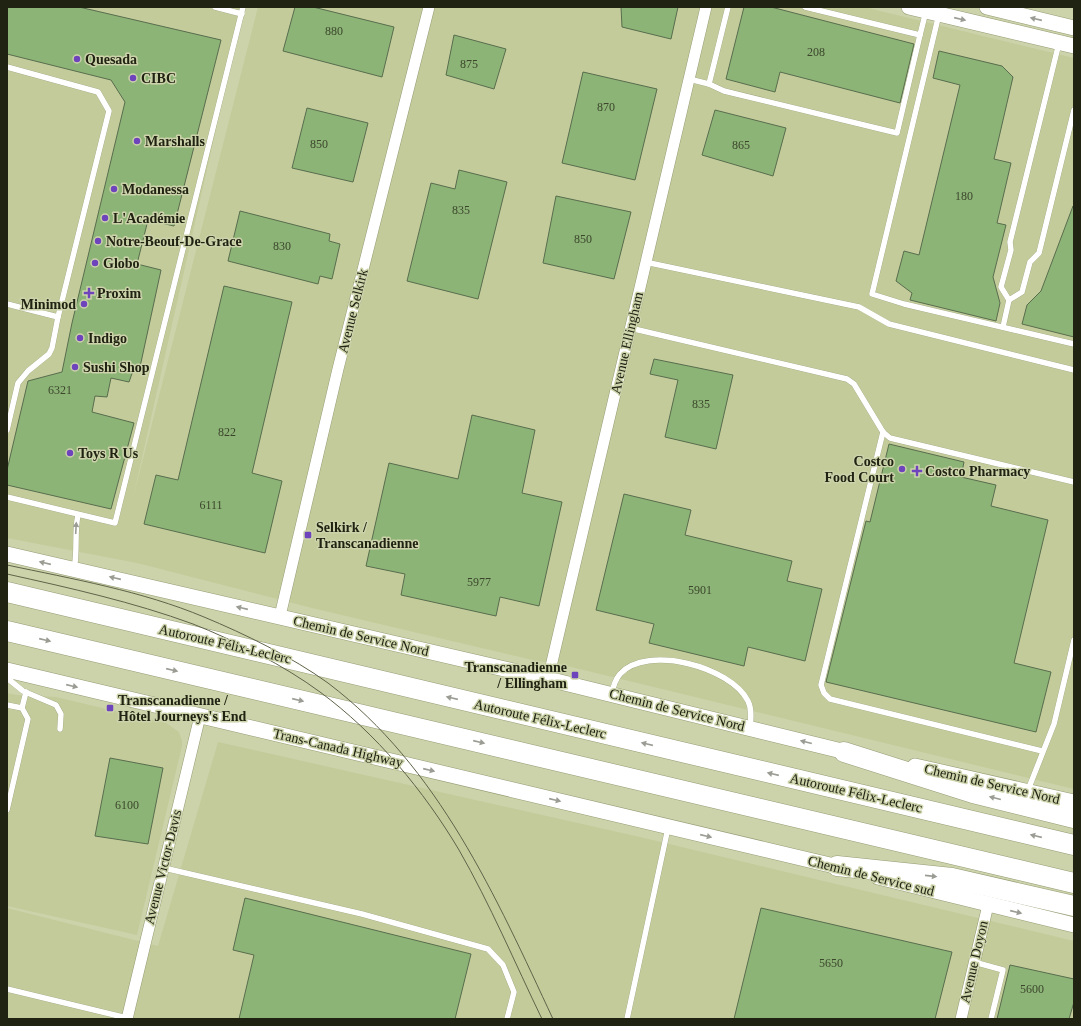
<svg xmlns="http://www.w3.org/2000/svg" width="1081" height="1026" font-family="'Times New Roman',serif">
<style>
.built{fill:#c3cb9a}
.building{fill:#8db477;stroke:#586d4d}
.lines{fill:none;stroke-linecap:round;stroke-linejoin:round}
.lane-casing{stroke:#959b74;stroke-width:6}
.street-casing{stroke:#959b74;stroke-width:12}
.secondary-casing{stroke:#959b74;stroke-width:16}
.highway-casing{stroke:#959b74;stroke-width:21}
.lane{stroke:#fff;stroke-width:5.5}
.street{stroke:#fff;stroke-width:11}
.secondary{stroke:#fff;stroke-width:15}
.highway{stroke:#fff;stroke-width:20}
.tram{stroke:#5f6349;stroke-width:1}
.oneway{fill:#9b9c94}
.poi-dot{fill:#6e44bc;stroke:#ccd3aa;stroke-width:1.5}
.labels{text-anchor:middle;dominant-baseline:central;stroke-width:3;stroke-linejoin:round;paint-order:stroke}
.number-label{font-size:12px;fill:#3b462b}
.poi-label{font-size:14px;font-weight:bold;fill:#202212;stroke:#ccd3aa;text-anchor:start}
.street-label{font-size:14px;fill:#202212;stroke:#ccd3aa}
</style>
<rect width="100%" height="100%" fill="#ccd3aa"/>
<g class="built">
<polygon points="7,7 241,7 242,14 133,498 258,7 864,7 1074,58 1074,789 567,666 528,659 312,608 137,563 7,538"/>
<polygon points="7,693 17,695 56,697 166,723 179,732 182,741 182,746 137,935 7,906"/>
<polygon points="218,742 640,837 1074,941 1074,1019 7,1019 7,908 158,946"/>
</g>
<g class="building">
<polygon points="7,7 79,7 221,40 174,226 148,220 137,264 161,270 140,367 134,368 129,382 111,378 107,397 95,396 92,412 134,423 111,509 7,485 7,470 28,381 62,372 72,323 125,102 111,80 7,54"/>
<polygon points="295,7 313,7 394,27 382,77 283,51"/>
<polygon points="621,7 678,7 671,39 622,27"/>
<polygon points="744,7 771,7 914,44 900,103 780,72 775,92 726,79"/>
<polygon points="454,35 506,49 494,89 446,75"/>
<polygon points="939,51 1002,66 1013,77 994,159 1011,163 997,223 1006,225 993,277 1000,303 996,321 910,300 912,293 896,281 904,251 919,255 960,85 933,78"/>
<polygon points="583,72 657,89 635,180 562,163"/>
<polygon points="307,108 368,123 353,182 292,168"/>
<polygon points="715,110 786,128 773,176 702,155"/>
<polygon points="459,170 507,182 478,299 407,281 431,183 455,189"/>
<polygon points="556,196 631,212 614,279 543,263"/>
<polygon points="1073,206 1074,206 1074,337 1022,324 1027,305 1041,291"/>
<polygon points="240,211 330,234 329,241 340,244 332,279 320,276 318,284 228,261"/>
<polygon points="224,286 292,302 252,473 282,481 265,553 144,524 156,475 178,480"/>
<polygon points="654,359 733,375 716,449 665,437 678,380 650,374"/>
<polygon points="472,415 535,430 522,493 562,502 539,606 500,597 496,616 401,595 405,574 366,566 389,463 458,479"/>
<polygon points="889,444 964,462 961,477 996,485 991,506 1048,520 1014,663 1051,672 1036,732 826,682 866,521 870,522"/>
<polygon points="624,494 691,510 685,535 792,561 787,581 822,589 805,661 748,647 744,666 649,643 654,624 596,610"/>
<polygon points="110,758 163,768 148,844 95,836"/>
<polygon points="245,898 471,954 455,1019 239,1019 254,955 233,950"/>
<polygon points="761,908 952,952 935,1019 734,1019"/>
<polygon points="1010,965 1074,979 1074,1002 1069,1019 997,1019"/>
</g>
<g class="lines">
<g class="lane-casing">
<g id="lane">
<polyline points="215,7 242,14"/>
<polyline points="805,7 920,35 926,11"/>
<polyline points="939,14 872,294 904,304 1074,344"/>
<polyline points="1059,43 1010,242 1011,250 1001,287 1009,300 1022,292 1030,262 1039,253 1074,110"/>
<polyline points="7,67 98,92 109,111 58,317 52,348 49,354 28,371 18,383 7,430"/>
<polyline points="689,79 709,84 728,7"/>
<polyline points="709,84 724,91 897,133 920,35"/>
<polyline points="645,262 859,307 889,324 1074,370"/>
<polyline points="7,304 58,317"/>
<polyline points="1003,327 1009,300"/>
<polyline points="630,328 847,379 854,384 883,432 890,438 1074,482"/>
<polyline points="883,432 821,685 824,693 830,699 1042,751"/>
<polyline points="7,497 115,523 243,7"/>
<path d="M74,569C78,550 74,533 78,515"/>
<polyline points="7,678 23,691 56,705 61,714 60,729"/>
<path d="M612,694C613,687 615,680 620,674C647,644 731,667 748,701C752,709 751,719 750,728"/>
<polyline points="7,705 22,708 28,719 7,810"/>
<polyline points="22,708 26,692"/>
<polyline points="1028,790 1054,724 1074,640"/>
<polyline points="164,868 362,914 488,949 503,965 514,992 507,1019"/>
<polyline points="974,962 1003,970 991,1019"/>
<polyline points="7,989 127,1018"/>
<polyline points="627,1019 668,828"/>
</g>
</g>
<g class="street-casing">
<g id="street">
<polyline points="280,616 338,369 429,7"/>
<polyline points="548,679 706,7"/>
<polyline points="127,1019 200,716"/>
<polyline points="961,1019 988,905"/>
</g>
</g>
<g class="secondary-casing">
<g id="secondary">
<polyline points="909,7 1074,46"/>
<polyline points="987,7 1074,28"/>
<polyline points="7,554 548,679 854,754"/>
<polyline points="7,670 847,869"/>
<polyline points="915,766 1074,802"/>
<polyline points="878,877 1074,925"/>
</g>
</g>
<g class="highway-casing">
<g id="highway">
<polyline points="7,592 1074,845"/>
<polyline points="7,631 1074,883"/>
<polyline points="844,752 973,793 1074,818"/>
<polyline points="837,866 952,878 1074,906"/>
</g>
</g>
<use href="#lane" class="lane"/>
<use href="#street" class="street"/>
<use href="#secondary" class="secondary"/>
<use href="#highway" class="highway"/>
<g class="tram">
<path d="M7,565C73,579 142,591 204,617C245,634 292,657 328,683C439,767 496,897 553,1019"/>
<path d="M7,574C70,588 133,602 193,624C234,640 285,666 320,692C376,733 424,791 459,850C490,904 515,963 542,1019"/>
</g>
</g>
<defs><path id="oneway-solid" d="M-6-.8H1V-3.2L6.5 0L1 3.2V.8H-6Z"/></defs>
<g class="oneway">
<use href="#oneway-solid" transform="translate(960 19) rotate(13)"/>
<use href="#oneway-solid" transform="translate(1036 19) rotate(-167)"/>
<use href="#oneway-solid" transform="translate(76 528) rotate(-87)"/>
<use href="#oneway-solid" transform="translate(45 563) rotate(-167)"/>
<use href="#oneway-solid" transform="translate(115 578) rotate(-167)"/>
<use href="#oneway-solid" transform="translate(242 608) rotate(-167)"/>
<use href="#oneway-solid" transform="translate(45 640) rotate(13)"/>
<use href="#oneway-solid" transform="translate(172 670) rotate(13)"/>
<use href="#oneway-solid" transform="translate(72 686) rotate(13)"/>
<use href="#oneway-solid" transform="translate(452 698) rotate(-167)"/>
<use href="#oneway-solid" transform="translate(298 700) rotate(13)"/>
<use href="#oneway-solid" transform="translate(479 742) rotate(13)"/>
<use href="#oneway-solid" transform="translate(806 742) rotate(-166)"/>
<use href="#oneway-solid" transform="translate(647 744) rotate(-167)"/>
<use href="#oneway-solid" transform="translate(429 770) rotate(13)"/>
<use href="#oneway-solid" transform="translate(773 774) rotate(-167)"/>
<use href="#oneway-solid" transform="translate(995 798) rotate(-166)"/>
<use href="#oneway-solid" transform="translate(555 800) rotate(13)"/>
<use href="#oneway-solid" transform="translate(706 836) rotate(13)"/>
<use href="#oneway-solid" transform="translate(1036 836) rotate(-167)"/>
<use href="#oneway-solid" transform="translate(931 876) rotate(6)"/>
<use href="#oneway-solid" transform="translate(1016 912) rotate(13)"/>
</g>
<g class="poi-dot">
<circle cx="77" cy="59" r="4"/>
<circle cx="133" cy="78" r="4"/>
<circle cx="137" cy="141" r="4"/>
<circle cx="114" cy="189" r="4"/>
<circle cx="105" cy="218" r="4"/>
<circle cx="98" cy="241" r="4"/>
<circle cx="95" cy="263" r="4"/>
<path d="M87 287h4v4h4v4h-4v4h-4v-4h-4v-4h4z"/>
<circle cx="84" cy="304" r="4"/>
<circle cx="80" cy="338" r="4"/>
<circle cx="75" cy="367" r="4"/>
<circle cx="70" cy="453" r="4"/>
<circle cx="902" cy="469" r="4"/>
<path d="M915 465h4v4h4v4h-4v4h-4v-4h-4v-4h4z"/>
<rect x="304" y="531" width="8" height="8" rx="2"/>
<rect x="571" y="671" width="8" height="8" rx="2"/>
<rect x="106" y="704" width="8" height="8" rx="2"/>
</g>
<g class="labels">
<g class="number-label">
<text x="334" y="31">880</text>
<text x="816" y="52">208</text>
<text x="469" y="64">875</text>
<text x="606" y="107">870</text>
<text x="319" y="144">850</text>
<text x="741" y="145">865</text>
<text x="964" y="196">180</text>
<text x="461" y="210">835</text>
<text x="583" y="239">850</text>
<text x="282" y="246">830</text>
<text x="60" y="390">6321</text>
<text x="701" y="404">835</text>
<text x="227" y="432">822</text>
<text x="211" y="505">6111</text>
<text x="479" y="582">5977</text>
<text x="700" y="590">5901</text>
<text x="127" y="805">6100</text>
<text x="831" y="963">5650</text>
<text x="1032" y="989">5600</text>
</g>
<g class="poi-label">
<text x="85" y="59">Quesada</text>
<text x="141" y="78">CIBC</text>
<text x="145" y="141">Marshalls</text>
<text x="122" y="189">Modanessa</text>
<text x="113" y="218">L'Académie</text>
<text x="106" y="241">Notre-Beouf-De-Grace</text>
<text x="103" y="263">Globo</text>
<text x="97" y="293">Proxim</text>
<text x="76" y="304" text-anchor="end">Minimod</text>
<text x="88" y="338">Indigo</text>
<text x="83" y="367">Sushi Shop</text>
<text x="78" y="453">Toys R Us</text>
<text x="894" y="461" text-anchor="end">Costco<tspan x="894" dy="16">Food Court</tspan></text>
<text x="925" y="471">Costco Pharmacy</text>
<text x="316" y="527">Selkirk /<tspan x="316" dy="16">Transcanadienne</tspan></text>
<text x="567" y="667" text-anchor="end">Transcanadienne<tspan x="567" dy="16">/ Ellingham</tspan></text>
<text x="118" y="700">Transcanadienne /<tspan x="118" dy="16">Hôtel Journeys's End</tspan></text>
</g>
<g class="street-label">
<text transform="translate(353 311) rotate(-76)">Avenue Selkirk</text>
<text transform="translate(627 343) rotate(-77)">Avenue Ellingham</text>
<text transform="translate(361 636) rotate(13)">Chemin de Service Nord</text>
<text transform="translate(225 644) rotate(13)">Autoroute Félix-Leclerc</text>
<text transform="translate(677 710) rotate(14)">Chemin de Service Nord</text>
<text transform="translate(540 719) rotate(13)">Autoroute Félix-Leclerc</text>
<text transform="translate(338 748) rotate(13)">Trans-Canada Highway</text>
<text transform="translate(992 784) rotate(13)">Chemin de Service Nord</text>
<text transform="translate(856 793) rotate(13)">Autoroute Félix-Leclerc</text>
<text transform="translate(163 867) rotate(-76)">Avenue Victor-Davis</text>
<text transform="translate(871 876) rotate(14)">Chemin de Service sud</text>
<text transform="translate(974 962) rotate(-77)">Avenue Doyon</text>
</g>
</g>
<rect width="1081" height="1026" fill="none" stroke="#202212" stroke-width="16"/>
</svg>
